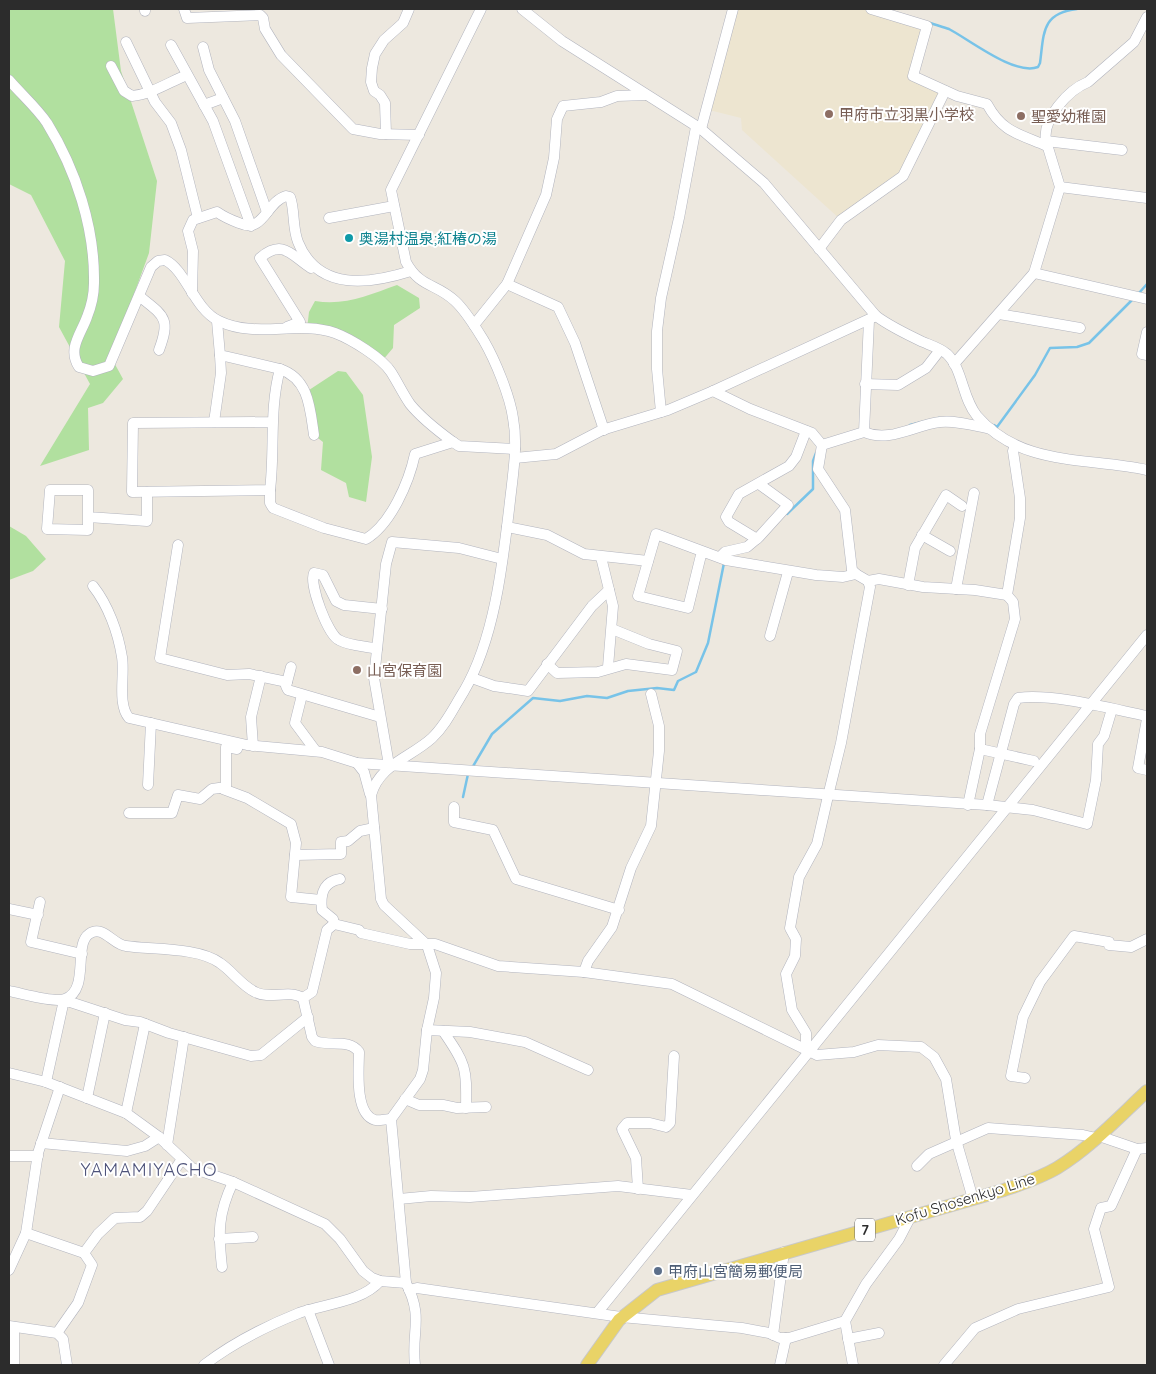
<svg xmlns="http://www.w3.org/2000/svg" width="1156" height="1374" font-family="Quicksand,'Noto Sans JP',sans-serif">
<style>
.education{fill:#ede5d0}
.green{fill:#b1e09f}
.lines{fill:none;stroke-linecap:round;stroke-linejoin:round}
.stream{stroke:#78c3e8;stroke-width:2.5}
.minor-casing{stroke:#b2b4be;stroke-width:11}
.major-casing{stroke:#c8c8c8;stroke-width:14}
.minor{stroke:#fff;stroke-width:10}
.major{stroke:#e9d367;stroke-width:12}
.education-dot{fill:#8d6e63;stroke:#fff;stroke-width:2}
.culture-dot{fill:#0f9aa8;stroke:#fff;stroke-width:2}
.service-dot{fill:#5c6f8a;stroke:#fff;stroke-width:2}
.labels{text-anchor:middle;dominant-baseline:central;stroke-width:4;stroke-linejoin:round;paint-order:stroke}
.shield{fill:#fff;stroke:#6b6b6b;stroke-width:1}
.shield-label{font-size:14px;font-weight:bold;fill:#2c2c2c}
.education-label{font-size:15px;fill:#785e54;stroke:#fff;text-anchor:start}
.culture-label{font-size:15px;fill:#0d838f;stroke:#fff;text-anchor:start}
.street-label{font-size:15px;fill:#2c2c2c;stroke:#fff}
.service-label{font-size:15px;fill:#4e5e75;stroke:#fff;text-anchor:start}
.quarter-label{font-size:18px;letter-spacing:1px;fill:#4e537a;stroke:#fff}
</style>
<rect width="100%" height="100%" fill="#ede8df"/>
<polygon class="education" points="733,9 871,9 927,26 913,76 945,91 903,176 841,220 742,130 741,118 705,109"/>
<g class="green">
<polygon points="9,9 113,9 121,71 157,181 149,253 111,357 123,379 103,403 88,408 89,450 40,466 90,384 59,327 65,261 31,195 9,184"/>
<path d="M397,285L419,298L420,308L394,325L393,348L382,361L347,340L307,329L309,312L315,301C345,306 369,295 397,285Z"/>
<polygon points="338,371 346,372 363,395 372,457 366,502 349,497 346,483 321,470 323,442 314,435 306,392"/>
<polygon points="9,526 26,536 46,559 33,571 9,580"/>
</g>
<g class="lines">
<g class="stream">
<path d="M930,23C936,25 943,27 949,29C970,40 1015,76 1038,67L1040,63C1044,34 1041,13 1077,9"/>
<polyline points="1139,293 1147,284"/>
<polyline points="910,425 939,418"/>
<polyline points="994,425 997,427 1035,375 1050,348 1077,347 1089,343 1133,299"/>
<polyline points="787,514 813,489 813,461 816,453"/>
<polyline points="472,768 492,734 533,698 560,701 587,696 607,698 628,691 657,688 674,690 678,681 696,672 708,643 724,563"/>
<polyline points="463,797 468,774"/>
</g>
<g class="minor-casing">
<g id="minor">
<polyline points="145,9 145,11"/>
<polyline points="184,9 187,18 260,15 263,18 265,29 281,55 353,129 380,134 419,135"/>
<path d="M522,9L562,41L701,129L764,183L876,316C891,327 906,334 923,342C930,345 940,348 947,354C963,369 962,398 977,416C1021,467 1087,457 1147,470"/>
<path d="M871,9L927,26L913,76L957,96L987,104C1002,132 1019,134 1047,146"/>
<polyline points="126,42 155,102 171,123 181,150 198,218"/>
<polyline points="171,45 213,121 251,226"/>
<polyline points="203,47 209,70 235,121 267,212"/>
<path d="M111,66L124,91L132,96C152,94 169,82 187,75"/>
<path d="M9,80C21,94 37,108 47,123C76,170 95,228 94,283C94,295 91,307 87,317C81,334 67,349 79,367L93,371L109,366L151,267L158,261L165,260C186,270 194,309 219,321C256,339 298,320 335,333C351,339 382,358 391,372C398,383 403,394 410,404C422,419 438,431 453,442L459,446L515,449"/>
<polyline points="204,105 223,98"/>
<polyline points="701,129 733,9"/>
<polyline points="386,134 385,103 380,95 374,91 371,82 372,68 375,54 384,40 403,23 409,9"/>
<polyline points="1046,141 1122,150"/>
<polyline points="1060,187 1147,198"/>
<polyline points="329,218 394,206"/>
<polyline points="819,249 841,220 903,176 945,91"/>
<polyline points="1034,273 1147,299"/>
<polyline points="507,284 558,307 575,343 604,430"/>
<path d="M192,293L193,251L188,231L193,220L217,212C224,217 231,220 239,223C264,234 266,202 286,196L290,197C295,209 292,227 298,242C318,292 370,284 411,271"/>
<path d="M139,296C164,316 171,318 159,350"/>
<polyline points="999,314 1080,328"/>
<path d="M869,320L864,432C890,443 914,425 940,422C956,420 975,426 991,429"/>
<path d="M217,321L220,355L280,369C269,409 275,450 270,490L132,492L133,423L273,422"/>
<polyline points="474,325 507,284 546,195 554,158 557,119 563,106 601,102 617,96 646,95"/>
<path d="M287,327L300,322L260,258C283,238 292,256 311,268"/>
<polyline points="1147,332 1142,354 1147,355"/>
<path d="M954,364L1034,273L1060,187L1046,141C1042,119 1068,90 1088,82L1134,42L1147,17"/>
<path d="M280,369C309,379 310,408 314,435"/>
<polyline points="865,384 898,385 926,368 940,350"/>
<polyline points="713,391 750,409 812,433 822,445 864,432"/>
<polyline points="661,412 657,369 657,331 661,298 679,218 696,127"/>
<polyline points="214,422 221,373 220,355"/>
<polyline points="515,458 556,454 602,430 668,410 713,391 876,316"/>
<path d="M270,490V503L273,508L324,528L366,539C391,524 409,482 415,454L453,442"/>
<polyline points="88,517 88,530 47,529 50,490 88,490 88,517 147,521 147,492"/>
<polyline points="507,527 547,535 584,554 648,561"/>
<polyline points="922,535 950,551"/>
<polyline points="757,539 729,522 726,517 739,494 789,466 796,457 806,431"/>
<polyline points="178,545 160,658 227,675 249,674 287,682"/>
<polyline points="702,551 688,608 638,596 656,534 726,560 816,575 843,577 856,574"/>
<polyline points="601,557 613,606 608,667"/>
<polyline points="720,557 725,552 747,547 759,537 788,505 759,484"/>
<polyline points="868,581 879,579 923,587 975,590 1007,595"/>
<polyline points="908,585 915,548 946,495 962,506"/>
<path d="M93,586C108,605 118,632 122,657C125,675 117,704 129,718L247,745L322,752L357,763L987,805L1033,810L1087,824L1096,780L1098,744L1104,736L1112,709"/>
<polyline points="956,589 974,493"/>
<polyline points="770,636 788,572"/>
<path d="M377,649C366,646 350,646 339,640C328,635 309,585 314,573L323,575L336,601L344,605L382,609"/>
<polyline points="547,664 557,673 598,672 626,664 672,670 677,651 649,644 612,629"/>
<polyline points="291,667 286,686 288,690 380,717"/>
<polyline points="472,678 494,686 528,691 592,606 609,590"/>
<polyline points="302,695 295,723 315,750"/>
<polyline points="1147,719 1138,768 1147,770"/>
<polyline points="253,746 251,717 261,676"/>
<polyline points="980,749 1034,761"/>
<polyline points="357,763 364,772 370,794"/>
<polyline points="389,765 374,678 386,564 392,542 459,548 502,559"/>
<polyline points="148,785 151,723"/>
<polyline points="223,789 247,798 291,824 296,843 291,897 321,900"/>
<polyline points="968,805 980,749 980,734 1015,619 1013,602 1007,595 1020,518 1020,498 1013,451 1015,445"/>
<path d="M987,805L1014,704L1018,698C1052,693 1112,709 1147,716"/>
<polyline points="454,807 454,822 493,830 516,879 619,910"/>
<polyline points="129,813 172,813 178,795 200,799 212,789 226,787 226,747 237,749"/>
<polyline points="295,855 341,854 341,842 348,841 360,831 374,828"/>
<polyline points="40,902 31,942 82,954"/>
<polyline points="9,909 38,915"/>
<path d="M334,924L333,919L322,910C320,894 323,882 340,879"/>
<polyline points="584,972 588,961 612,927 631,868 651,826 659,751 659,726 651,694"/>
<path d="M9,991C21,993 54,1003 65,999C90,990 73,945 89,934C103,924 113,945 126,946C152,950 198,947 220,963C232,971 241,985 255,992C270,1000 289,989 303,998L312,1037L315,1041C330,1047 349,1038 359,1052C359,1068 354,1114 375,1120C379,1121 386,1119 391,1119"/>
<polyline points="303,998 312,992 327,930 334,924 359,930 361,933 410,944 435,944 498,966 584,972 672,984 817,1055 854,1052 878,1045 921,1047 934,1057 946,1079 956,1140 973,1199"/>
<polyline points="427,1030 470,1032 525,1042 588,1070"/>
<path d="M443,1031C466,1064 467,1068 466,1108"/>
<polyline points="806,1049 806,1033 792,1010 786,974 795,956 796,939 790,928 799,877 817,844 828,796 841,743 870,587 868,581 856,574 852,570 845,510 818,469 822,445"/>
<polyline points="9,1073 46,1082 126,1113 159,1137 192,1168 233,1182 325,1224 340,1239 363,1271 372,1278 380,1281 406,1283"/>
<polyline points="1025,1078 1011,1076 1023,1017 1040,982 1074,936 1109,942 1109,945 1131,947 1147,939"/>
<polyline points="46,1082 64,1000 125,1020 140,1022 169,1033 251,1056 261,1055 308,1017"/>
<polyline points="87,1098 105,1013"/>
<polyline points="405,1099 419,1105 443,1105 457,1108 486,1107"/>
<polyline points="126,1113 145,1024"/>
<polyline points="1099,1136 1137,1149 1147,1148"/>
<polyline points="41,1143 127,1151 145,1146 159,1137"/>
<polyline points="167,1145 184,1037"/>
<polyline points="9,1156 38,1156"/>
<polyline points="917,1166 929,1154 988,1128 1083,1135 1096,1138"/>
<polyline points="638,1189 636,1158 622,1129 627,1123 650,1123 666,1127 670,1123 674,1056"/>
<polyline points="399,1199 431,1196 470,1197 618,1186 692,1195"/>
<polyline points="26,1233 84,1253 92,1265 78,1303 57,1333"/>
<polyline points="219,1239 253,1237"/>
<polyline points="84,1253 98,1234 115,1218 140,1217 147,1211 182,1159"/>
<path d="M222,1267C218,1232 218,1214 233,1182"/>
<polyline points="9,1270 26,1233 38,1153 60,1087"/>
<polyline points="409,1290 417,1288 621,1317 742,1328 769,1333 780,1338 789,1338 845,1321"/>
<polyline points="308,1310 329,1365"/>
<polyline points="597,1313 1147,635"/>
<polyline points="9,1326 57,1333 63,1339 67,1365"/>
<polyline points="14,1327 14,1365"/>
<polyline points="773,1335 784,1252"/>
<polyline points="848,1339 879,1333"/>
<path d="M204,1365C234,1342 264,1327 299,1313C324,1304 362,1302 380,1281"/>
<path d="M415,1365C411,1331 424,1318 406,1283L391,1119L420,1079L423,1070L427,1030L434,998L436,973L427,945L384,905L381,899L371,795C380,764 410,758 432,738C446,725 454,707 464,691C495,638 503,561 510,501C513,474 518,445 513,418C510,396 495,360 484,341C476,328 466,311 455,301C436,283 420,288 406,262L391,190L481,9"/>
<polyline points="780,1365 786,1338"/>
<polyline points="853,1365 845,1321 866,1284 899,1239 911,1216"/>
<polyline points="944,1365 975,1328 1018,1309 1109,1287 1094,1229 1101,1208 1111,1206 1137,1149"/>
</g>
</g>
<g class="major-casing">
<path id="major" d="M587,1365L619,1320L657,1290L1004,1190C1021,1184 1040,1178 1057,1168C1090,1148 1119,1117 1147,1091"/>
</g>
<use href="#minor" class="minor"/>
<use href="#major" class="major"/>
</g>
<g class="education-dot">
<circle cx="829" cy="114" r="5"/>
<circle cx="1021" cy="116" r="5"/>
<circle cx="357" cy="670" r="5"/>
</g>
<circle class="culture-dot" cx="349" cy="238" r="5"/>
<circle class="service-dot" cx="658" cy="1271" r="5"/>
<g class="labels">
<rect class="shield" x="855" y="1218.5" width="20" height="23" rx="4"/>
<g class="shield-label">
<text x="865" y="1230">7</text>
</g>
<g class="education-label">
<text x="839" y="114">甲府市立羽黒小学校</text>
<text x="1031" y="116">聖愛幼稚園</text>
<text x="367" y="670">山宮保育園</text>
</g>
<g class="culture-label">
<text x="359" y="238">奥湯村温泉;紅椿の湯</text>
</g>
<g class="street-label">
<text transform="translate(965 1199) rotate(-17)">Kofu Shosenkyo Line</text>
</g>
<g class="service-label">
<text x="668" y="1271">甲府山宮簡易郵便局</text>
</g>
<g class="quarter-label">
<text x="149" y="1169">YAMAMIYACHO</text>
</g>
</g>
<rect width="1156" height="1374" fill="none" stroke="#2c2c2c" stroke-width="20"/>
</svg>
